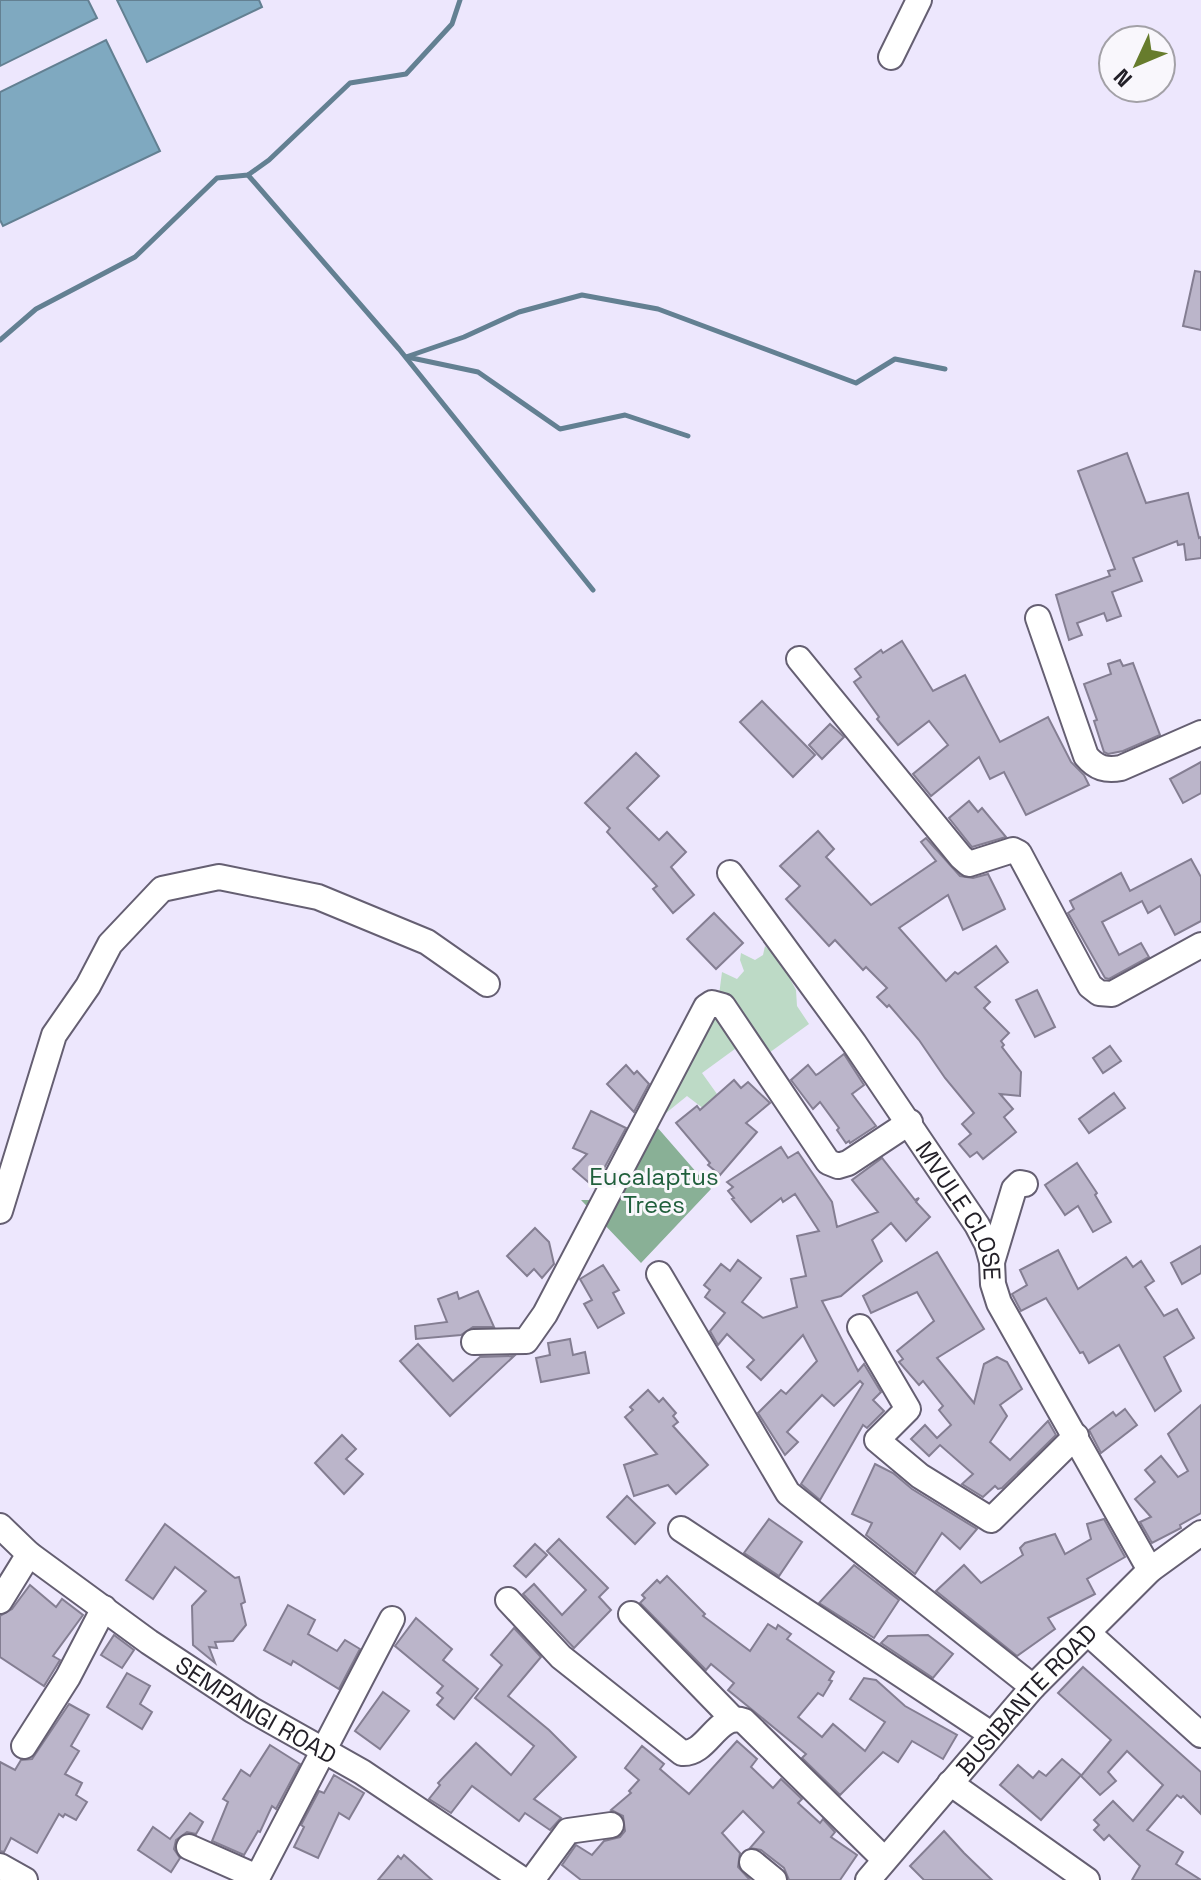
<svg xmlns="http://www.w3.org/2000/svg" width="1201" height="1880" font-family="'Space Grotesk',sans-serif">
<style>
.green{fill:#bddac6}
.forest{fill:#89b096}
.water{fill:#7fa9c0;stroke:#638092;stroke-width:2}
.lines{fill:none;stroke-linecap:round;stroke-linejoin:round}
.stream{stroke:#638092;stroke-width:5}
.building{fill:#bbb5ca;stroke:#847e92;stroke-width:2}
.minor-casing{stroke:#655f72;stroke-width:28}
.minor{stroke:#fff;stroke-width:24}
.labels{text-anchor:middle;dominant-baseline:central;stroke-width:6;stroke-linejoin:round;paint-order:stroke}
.park-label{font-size:24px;fill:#205f3c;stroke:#f9f7fc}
.street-label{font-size:24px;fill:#232028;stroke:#f9f7fc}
</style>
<rect width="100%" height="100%" fill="#ede7fd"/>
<g class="green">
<polygon points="765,946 779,958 796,990 797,1006 809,1024 762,1058 719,995 722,972 737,979 744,971 740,960 741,953 755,960 763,955"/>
<polygon points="715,1010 739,1046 702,1073 717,1094 704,1109 687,1096 666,1113 664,1109"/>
</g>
<polygon class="forest" points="650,1119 711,1189 641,1263 581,1200 593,1200"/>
<g class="water">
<polygon points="0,0 88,0 97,18 0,66"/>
<polygon points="117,0 259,0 262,7 147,62"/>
<polygon points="106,40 160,151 3,226 0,220 0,92"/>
</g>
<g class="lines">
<g class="stream">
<polyline points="248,175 399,349 593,590"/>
<polyline points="0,340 36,309 135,257 217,178 248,175 269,160 350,83 406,74 452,24 460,0"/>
<polyline points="406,357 464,337 519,312 582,295 658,309 856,383 895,359 945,369"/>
<polyline points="407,357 478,372 560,429 625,415 688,436"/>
</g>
</g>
<g class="building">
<polygon points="1195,271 1201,272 1201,330 1183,326"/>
<polygon points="1127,453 1146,503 1188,493 1199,538 1201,537 1201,558 1186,560 1184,544 1178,545 1177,541 1133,558 1142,581 1112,592 1121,616 1107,621 1104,613 1077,623 1082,635 1069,640 1056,595 1110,576 1108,571 1115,569 1078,471"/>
<polygon points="902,641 933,691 965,675 1000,742 1048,717 1071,762 1084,775 1089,785 1026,815 1004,772 990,779 979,757 931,796 913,774 948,745 929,721 898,745 877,719 879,717 854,682 861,677 855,669 881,650 883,653"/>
<polygon points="1120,660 1123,666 1133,663 1160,735 1123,751 1108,754 1104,752 1094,721 1097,720 1084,684 1111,674 1108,664"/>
<polygon points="762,701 815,755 793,777 740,722"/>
<polygon points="830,724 844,737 822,759 809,745"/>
<polygon points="636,753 659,776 627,808 659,840 667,832 686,852 671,867 694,895 673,913 653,889 657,886 607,832 610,828 585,803"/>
<polygon points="1201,762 1201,793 1183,803 1170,779"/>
<polygon points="969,801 978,812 982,808 1006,837 972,847 949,818"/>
<polygon points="818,831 834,849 826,857 871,905 936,861 921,842 926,838 960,876 973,878 988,874 1001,900 1005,909 963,930 948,895 899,928 946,981 955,972 958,974 996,946 1008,962 975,987 990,1002 984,1008 1009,1033 1001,1041 1004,1045 1002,1047 1021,1072 1020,1096 1000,1094 1013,1109 1004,1117 1016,1132 983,1159 977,1152 970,1157 959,1144 971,1134 962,1124 974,1113 945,1078 919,1040 889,1005 887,1007 877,997 887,988 866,967 863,970 835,940 829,946 786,899 800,886 780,866"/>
<polygon points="1191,859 1201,877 1201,921 1175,935 1160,906 1148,913 1142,901 1102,922 1119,955 1141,943 1149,957 1109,979 1105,978 1068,913 1074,909 1070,901 1121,873 1130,891"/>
<polygon points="714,913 743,943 716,969 687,939"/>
<polygon points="1037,990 1055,1027 1035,1037 1016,1000"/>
<polygon points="1110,1046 1121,1061 1103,1073 1093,1058"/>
<polygon points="844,1054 864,1085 852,1094 876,1126 850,1143 849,1141 846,1143 837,1130 839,1128 820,1102 813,1109 791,1080 808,1065 816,1075 818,1074"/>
<polygon points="626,1065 634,1074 637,1071 649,1084 634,1112 607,1084"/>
<polygon points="734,1080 741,1088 748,1082 770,1103 746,1123 757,1132 720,1175 708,1165 710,1163 676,1123 697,1106 700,1110"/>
<polygon points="1114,1093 1125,1108 1089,1133 1079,1119"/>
<polygon points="591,1111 626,1128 594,1187 573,1169 587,1154 573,1148"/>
<polygon points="781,1147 788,1158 798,1152 832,1202 837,1227 878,1212 852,1180 882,1158 915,1200 919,1198 916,1202 930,1217 906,1241 891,1223 872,1240 882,1261 841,1296 822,1301 858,1371 864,1364 881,1392 873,1400 884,1411 867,1428 863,1425 820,1500 801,1484 863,1384 860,1381 834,1406 822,1395 787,1432 798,1442 785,1455 758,1413 781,1390 786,1394 817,1361 803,1335 761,1380 747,1367 754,1360 727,1334 718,1345 710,1331 725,1313 705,1297 710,1290 704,1285 721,1264 730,1271 738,1260 761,1278 742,1302 763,1318 797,1307 791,1279 806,1276 797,1236 819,1231 795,1194 783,1202 781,1198 751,1222 732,1199 734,1198 728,1191 733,1187 727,1182"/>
<polygon points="1077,1163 1097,1193 1095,1195 1111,1222 1093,1232 1078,1206 1065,1215 1045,1185"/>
<polygon points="535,1228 549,1242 554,1264 542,1278 534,1269 527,1276 507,1256"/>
<polygon points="1201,1246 1201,1273 1182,1284 1171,1263"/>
<polygon points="1058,1250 1078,1289 1126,1257 1133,1267 1141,1261 1154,1281 1145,1287 1164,1316 1177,1309 1194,1338 1164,1357 1181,1391 1155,1411 1119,1345 1089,1363 1083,1352 1080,1353 1046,1298 1021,1311 1012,1294 1027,1285 1020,1270"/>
<polygon points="937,1252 984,1329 937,1358 974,1403 984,1364 997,1357 1007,1362 1022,1389 1000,1405 1007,1416 990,1442 1010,1460 1048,1421 1056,1435 1002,1488 998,1489 995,1486 983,1497 962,1484 973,1474 940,1445 929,1456 911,1439 925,1425 937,1438 951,1425 939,1410 943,1406 923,1381 919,1385 899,1362 903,1359 897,1351 934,1321 917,1292 871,1313 863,1296"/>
<polygon points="603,1265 619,1290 613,1293 624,1313 598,1328 584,1304 592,1300 580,1279"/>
<polygon points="478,1291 494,1327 473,1327 461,1335 416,1339 415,1326 447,1322 438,1299 457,1292 459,1299"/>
<polygon points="570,1339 573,1355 585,1352 589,1373 541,1382 536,1358 550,1355 548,1343"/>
<polygon points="418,1344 453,1381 480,1357 514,1356 450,1416 400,1361"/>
<polygon points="648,1390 659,1402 663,1398 676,1413 673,1416 678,1422 673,1426 708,1465 676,1494 668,1485 634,1496 624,1465 657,1454 625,1417 633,1410 630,1407"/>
<polygon points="1201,1405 1201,1513 1180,1525 1181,1528 1152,1543 1140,1522 1151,1517 1135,1499 1155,1482 1145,1470 1161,1456 1178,1477 1188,1471 1168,1434"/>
<polygon points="1125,1409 1137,1425 1101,1453 1089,1430 1113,1412 1116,1416"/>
<polygon points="342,1435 356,1449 346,1459 363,1474 344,1494 315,1463"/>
<polygon points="875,1464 893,1473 912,1489 977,1529 960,1549 942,1533 915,1574 866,1535 872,1523 852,1514"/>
<polygon points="627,1496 655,1523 635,1544 607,1517"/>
<polygon points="769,1519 802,1542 779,1576 744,1553"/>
<polygon points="1104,1519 1125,1557 1087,1579 1095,1594 1048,1618 1055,1629 1017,1656 936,1591 964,1565 981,1583 1023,1555 1020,1548 1025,1543 1055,1534 1065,1554 1091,1539 1087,1524"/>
<polygon points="165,1524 235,1578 239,1577 245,1602 241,1604 246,1625 233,1641 215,1642 217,1648 209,1647 215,1663 193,1645 192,1606 206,1591 175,1567 153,1599 126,1580"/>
<polygon points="559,1539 608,1588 599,1597 611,1610 574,1648 523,1594 534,1584 562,1615 586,1590 547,1551"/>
<polygon points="535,1544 547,1555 526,1577 514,1566"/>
<polygon points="854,1565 899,1600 874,1638 819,1603"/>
<polygon points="667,1576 705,1614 703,1616 750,1651 768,1624 776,1629 778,1625 791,1634 787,1639 834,1672 829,1680 832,1681 823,1696 818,1693 798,1717 822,1737 833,1724 865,1751 885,1722 850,1699 864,1678 876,1680 905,1706 957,1735 943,1759 912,1741 898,1762 883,1752 840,1795 802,1758 806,1754 728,1690 734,1683 711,1664 706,1670 640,1603 645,1598 642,1595 657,1580 660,1583"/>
<polygon points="30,1585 56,1607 62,1599 83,1615 53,1656 60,1660 44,1686 0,1657 0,1616 12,1609"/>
<polygon points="288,1605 315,1620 308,1634 337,1651 345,1640 360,1649 339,1689 293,1661 291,1665 264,1650"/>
<polygon points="416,1618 452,1649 443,1660 478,1689 454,1719 437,1705 443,1698 437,1693 443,1686 395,1646"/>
<polygon points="514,1628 541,1657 508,1696 549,1730 576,1757 534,1799 561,1818 550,1830 525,1813 519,1821 472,1786 451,1813 429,1799 440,1785 438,1783 476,1743 511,1775 534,1746 475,1698 502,1665 491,1655"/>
<polygon points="114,1635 134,1650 122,1668 101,1655"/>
<polygon points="928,1635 953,1654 933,1678 881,1643 888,1636"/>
<polygon points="1083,1667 1201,1772 1201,1814 1183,1796 1181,1798 1177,1795 1147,1830 1183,1852 1176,1864 1201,1880 1132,1880 1140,1866 1109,1835 1104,1840 1094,1830 1099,1825 1094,1820 1113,1801 1133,1821 1163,1785 1127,1751 1108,1772 1116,1781 1100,1795 1081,1776 1111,1740 1058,1693"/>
<polygon points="127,1673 150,1686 140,1704 152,1712 142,1729 107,1707"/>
<polygon points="383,1692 409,1711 380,1749 355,1731"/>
<polygon points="69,1704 89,1715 71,1746 79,1751 65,1774 82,1783 76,1795 87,1802 76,1820 65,1814 63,1817 59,1814 37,1853 11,1838 4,1852 0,1851 0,1762 15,1770 21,1760 32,1759"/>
<polygon points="737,1741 757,1759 751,1767 773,1788 781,1779 802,1799 798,1803 820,1823 823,1819 835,1832 831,1837 857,1855 840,1880 789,1880 784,1868 761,1850 750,1848 764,1832 743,1811 722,1833 740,1853 738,1867 750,1880 581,1880 562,1865 576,1845 592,1855 604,1841 620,1837 625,1831 623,1816 611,1810 631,1793 629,1791 639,1780 625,1768 642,1746 664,1764 660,1769 689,1794"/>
<polygon points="270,1745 300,1764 276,1809 272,1806 260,1832 258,1831 244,1855 212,1841 228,1802 223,1799 241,1770 250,1776"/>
<polygon points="1062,1759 1081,1775 1041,1820 1000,1785 1018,1765 1033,1778 1039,1771 1046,1776"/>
<polygon points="334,1775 364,1793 349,1819 339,1813 318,1858 294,1847 304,1827 301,1825 319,1791 324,1793"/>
<polygon points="190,1813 203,1822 196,1834 187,1832 176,1840 174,1849 180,1858 171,1872 138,1850 153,1827 170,1839"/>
<polygon points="944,1831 964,1853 992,1880 924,1880 910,1866"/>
<polygon points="404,1855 432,1880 378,1880 398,1856 401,1859"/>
</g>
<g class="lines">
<g class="minor-casing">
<g id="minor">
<polyline points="891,57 919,0"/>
<path d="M1038,618L1086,756C1096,768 1106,771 1121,768L1201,733"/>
<polyline points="799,659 961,857 969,864 1013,850 1019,853 1090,986 1099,993 1112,994 1201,945"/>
<path id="s1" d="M730,873L854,1043L977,1225L987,1244L992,1262L993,1284L999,1303L1150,1570"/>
<polyline points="0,1211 54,1035 88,986 110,944 162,889 219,877 318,897 427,942 487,984"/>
<polyline points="992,1262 1014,1189 1020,1183 1025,1184"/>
<polyline points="659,1274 788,1493 1033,1687"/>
<polyline points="860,1327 908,1409 877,1440 920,1476 991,1520 1076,1436"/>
<polyline points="474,1342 526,1341 545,1314 706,1007 712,1003 723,1006 828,1162 838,1166 848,1163 910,1122"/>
<path id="s2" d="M0,1526L29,1554L149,1642L252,1710L362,1772L523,1880"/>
<polyline points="681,1529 991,1734"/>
<path d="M508,1600L561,1657L682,1753C708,1755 717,1711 744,1721L884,1859"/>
<polyline points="0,1601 29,1554"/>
<polyline points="631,1614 733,1719"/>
<polyline points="1088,1633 1201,1735"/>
<polyline points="24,1746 68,1677 104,1608"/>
<polyline points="950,1783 1087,1880"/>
<polyline points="189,1847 257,1877"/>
<polyline points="752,1862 774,1880"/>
<polyline points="0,1866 25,1880"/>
<polyline points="256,1880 392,1619"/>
<polyline points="532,1880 568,1831 611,1825"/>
<path id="s3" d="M868,1880L1033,1687L1150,1570L1201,1533"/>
</g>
</g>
<use href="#minor" class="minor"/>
</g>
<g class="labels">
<g class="park-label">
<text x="654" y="1176">Eucalaptus<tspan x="654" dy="28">Trees</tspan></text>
</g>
<g class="street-label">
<text stroke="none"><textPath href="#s1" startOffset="410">MVULE CLOSE</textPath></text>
<text stroke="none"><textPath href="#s3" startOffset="240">BUSIBANTE ROAD</textPath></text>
<text stroke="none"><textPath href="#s2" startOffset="316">SEMPANGI ROAD</textPath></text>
</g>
</g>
<g transform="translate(1137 64) rotate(226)"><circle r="38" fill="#f9f7fc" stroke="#a3a1a7" stroke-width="2"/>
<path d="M0-6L14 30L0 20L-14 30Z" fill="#677c2d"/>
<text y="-12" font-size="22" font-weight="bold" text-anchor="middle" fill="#232028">N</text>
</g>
</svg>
